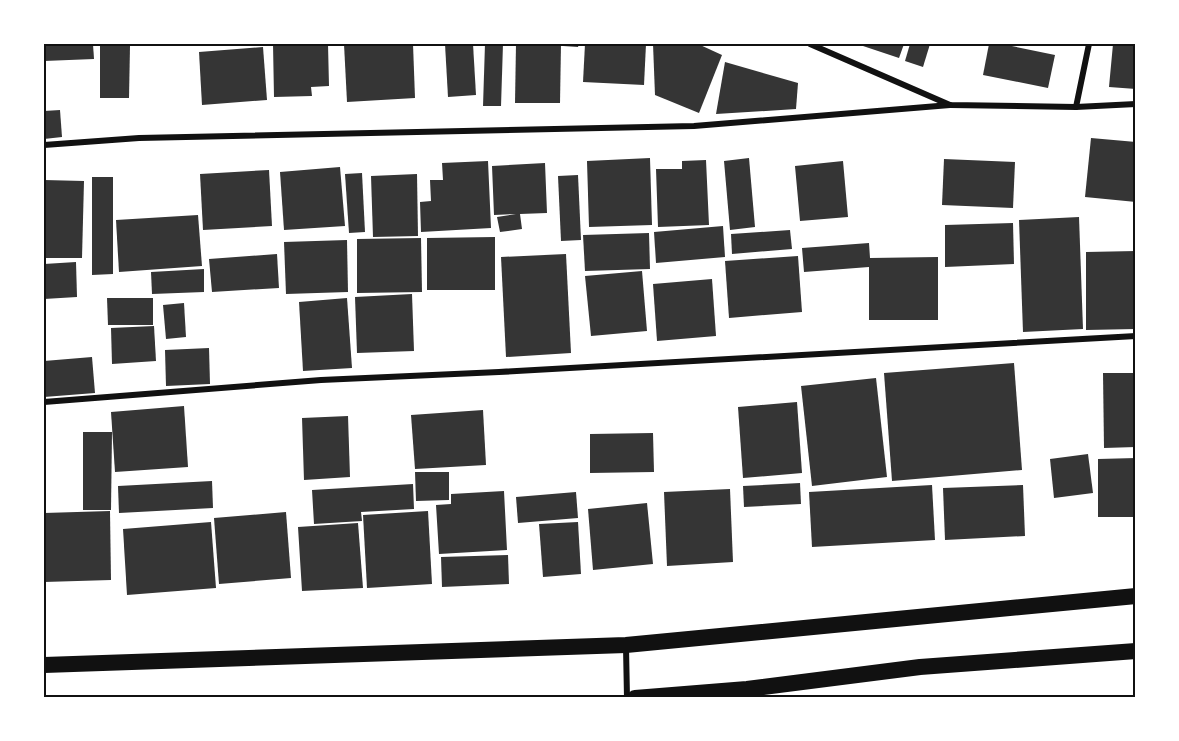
<svg xmlns="http://www.w3.org/2000/svg" width="1179" height="741" font-family="'DM Sans',sans-serif">
<style>
.building{fill:#353535}
.lines{fill:none;stroke-linecap:round;stroke-linejoin:round}
.minor{stroke:#111;stroke-width:6}
.trunk{stroke:#111;stroke-width:16}
.neatline{fill:none;stroke:#111;stroke-width:2}
</style>
<rect width="100%" height="100%" fill="#fff"/>
<g class="building">
<polygon points="44,44 93,44 94,59 44,61"/>
<polygon points="273,44 328,44 329,86 311,87 312,96 274,97"/>
<polygon points="344,44 413,44 415,98 347,102"/>
<polygon points="445,44 473,44 476,95 448,97"/>
<polygon points="485,44 503,44 501,106 483,106"/>
<polygon points="516,44 561,44 560,103 515,103"/>
<polygon points="563,44 579,44 578,47 563,46"/>
<polygon points="585,44 646,44 644,85 583,82"/>
<polygon points="653,44 698,44 722,55 699,113 655,95"/>
<polygon points="857,44 904,44 899,58"/>
<polygon points="910,44 930,44 923,67 905,61"/>
<polygon points="989,44 1002,44 1055,55 1048,88 983,75"/>
<polygon points="1113,44 1136,44 1136,89 1109,87"/>
<polygon points="100,46 130,46 129,98 100,98"/>
<polygon points="263,47 267,100 202,105 199,52"/>
<polygon points="725,62 798,83 796,109 716,114"/>
<polygon points="60,110 62,137 44,139 44,111"/>
<polygon points="1091,138 1136,142 1136,202 1085,197"/>
<polygon points="650,158 652,225 589,227 587,161"/>
<polygon points="749,158 755,227 730,230 724,161"/>
<polygon points="944,159 1015,162 1013,208 942,205"/>
<polygon points="706,160 709,225 658,227 656,169 682,169 682,161"/>
<polygon points="488,161 491,228 421,232 420,202 431,201 430,180 443,180 442,163"/>
<polygon points="843,161 848,217 800,221 795,166"/>
<polygon points="545,163 547,213 520,214 522,229 500,232 497,217 516,214 494,215 492,166"/>
<polygon points="340,167 345,226 284,230 280,172"/>
<polygon points="269,170 272,226 203,230 200,174"/>
<polygon points="362,173 365,232 349,233 345,174"/>
<polygon points="417,174 418,236 373,237 371,176"/>
<polygon points="578,175 581,240 561,241 558,176"/>
<polygon points="92,177 113,177 113,274 92,275"/>
<polygon points="44,180 84,181 82,258 44,258"/>
<polygon points="198,215 202,266 119,272 116,220"/>
<polygon points="1079,217 1083,329 1023,332 1019,220"/>
<polygon points="1013,223 1014,264 945,267 945,225"/>
<polygon points="723,226 725,257 656,263 654,232"/>
<polygon points="790,230 792,249 732,254 731,234"/>
<polygon points="649,233 650,269 585,271 583,235"/>
<polygon points="495,237 495,290 427,290 427,238"/>
<polygon points="421,238 422,292 357,293 357,239"/>
<polygon points="347,240 348,292 286,294 284,242"/>
<polygon points="869,243 870,258 938,257 938,320 869,320 869,267 804,272 802,248"/>
<polygon points="1136,251 1136,329 1086,330 1086,252"/>
<polygon points="277,254 279,288 212,292 209,259"/>
<polygon points="566,254 571,353 506,357 501,257"/>
<polygon points="798,256 802,312 729,318 725,261"/>
<polygon points="76,262 77,297 44,299 44,264"/>
<polygon points="204,269 204,292 152,294 151,272"/>
<polygon points="642,271 647,331 591,336 585,276"/>
<polygon points="712,279 716,336 657,341 653,284"/>
<polygon points="412,294 414,351 357,353 355,297"/>
<polygon points="107,298 153,298 153,325 108,325"/>
<polygon points="347,298 352,368 303,371 299,302"/>
<polygon points="184,303 186,337 166,339 163,305"/>
<polygon points="154,326 156,361 112,364 111,328"/>
<polygon points="209,348 210,384 166,386 165,350"/>
<polygon points="92,357 95,393 44,397 44,361"/>
<polygon points="1014,363 1022,470 892,481 884,373"/>
<polygon points="1103,373 1136,373 1136,447 1104,448"/>
<polygon points="876,378 887,477 812,486 801,386"/>
<polygon points="797,402 802,473 743,478 738,407"/>
<polygon points="184,406 188,467 115,472 111,412"/>
<polygon points="483,410 486,465 415,469 411,415"/>
<polygon points="348,416 350,477 304,480 302,418"/>
<polygon points="83,432 112,432 111,510 83,510"/>
<polygon points="653,433 654,472 590,473 590,434"/>
<polygon points="1088,454 1093,493 1054,498 1050,459"/>
<polygon points="1136,458 1136,517 1098,517 1098,459"/>
<polygon points="415,472 449,472 449,500 416,501"/>
<polygon points="212,481 213,508 119,513 118,486"/>
<polygon points="800,483 801,504 744,507 743,486"/>
<polygon points="413,484 414,509 361,512 362,521 314,524 312,490"/>
<polygon points="932,485 935,540 812,547 809,492"/>
<polygon points="1023,485 1025,536 945,540 943,488"/>
<polygon points="730,489 733,562 667,566 664,492"/>
<polygon points="504,491 507,550 439,554 436,505 451,504 451,494"/>
<polygon points="576,492 578,518 518,523 516,497"/>
<polygon points="647,503 653,564 593,570 588,509"/>
<polygon points="110,511 111,580 44,582 44,513"/>
<polygon points="428,511 432,584 367,588 363,515"/>
<polygon points="286,512 291,578 219,584 214,518"/>
<polygon points="211,522 216,588 127,595 123,529"/>
<polygon points="578,522 581,574 543,577 539,524"/>
<polygon points="358,523 363,588 302,591 298,527"/>
<polygon points="508,555 509,584 442,587 441,557"/>
</g>
<g class="lines">
<g class="minor">
<polyline points="810,44 950,105 1076,107 1136,104"/>
<polyline points="1076,107 1089,44"/>
<polyline points="44,145 139,138 694,126 950,105"/>
<polyline points="44,402 321,380 499,372 1136,336"/>
<polyline points="626,647 627,698"/>
</g>
<g class="trunk">
<polyline points="44,665 626,645 1136,596"/>
<polyline points="635,698 747,689 920,667 1136,651"/>
</g>
</g>
<rect width="1179" height="741" fill="none" stroke="#ffffff" stroke-width="90"/>
<rect x="45" y="45" width="1089" height="651" class="neatline"/>
</svg>
